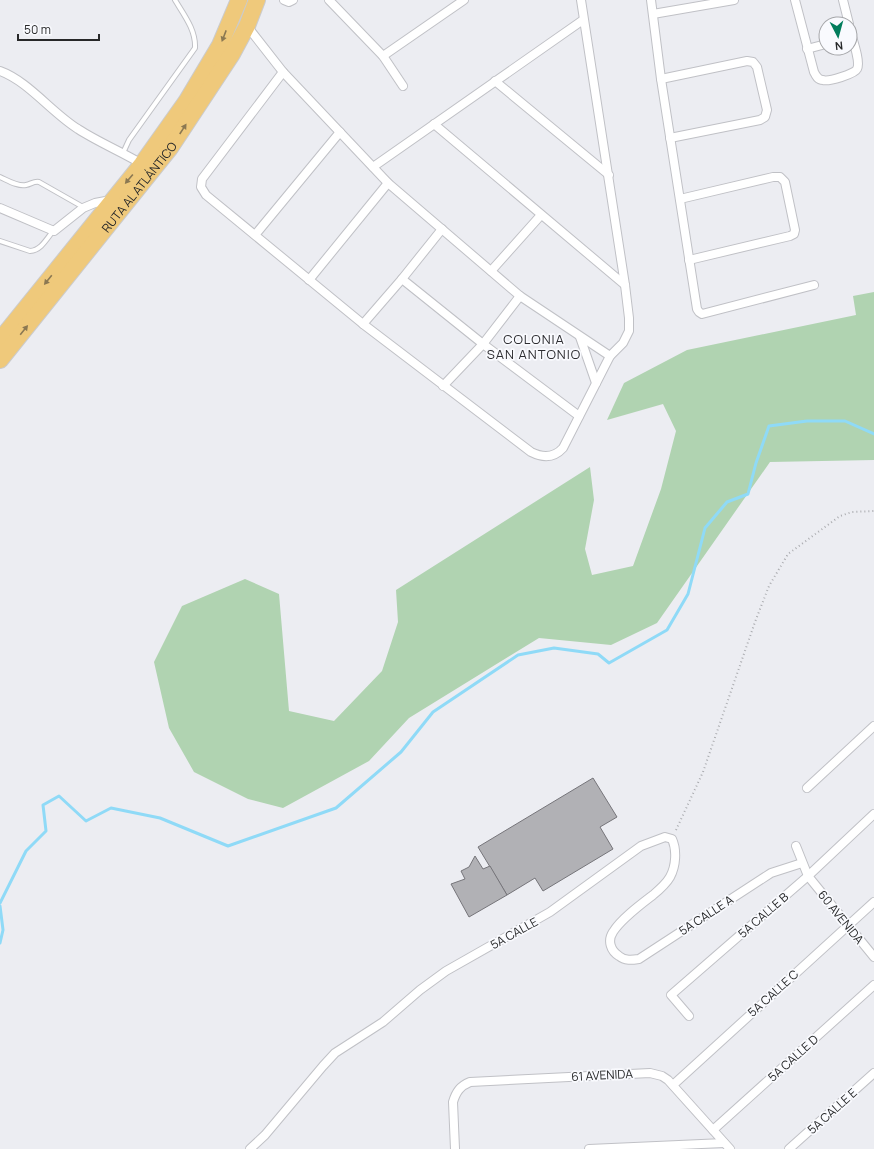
<svg xmlns="http://www.w3.org/2000/svg" width="874" height="1149" font-family="Manrope,sans-serif">
<style>
.green{fill:#b0d3b1}
.lines{fill:none;stroke-linecap:round;stroke-linejoin:round}
.stream{stroke:#8fdaf7;stroke-width:3}
.building{fill:#b1b1b5;stroke:#76757a}
.lane-casing{stroke:#c0c1c6;stroke-width:6}
.street-casing{stroke:#c0c1c6;stroke-width:10}
.highway-casing{stroke:#cbcbcc;stroke-width:18}
.path{stroke:#abacb0;stroke-width:2;stroke-dasharray:1 3;stroke-linecap:butt}
.lane{stroke:#fff;stroke-width:4}
.street{stroke:#fff;stroke-width:8}
.highway{stroke:#efc97b;stroke-width:16}
.oneway{fill:#8b7852}
.labels{text-anchor:middle;dominant-baseline:central;stroke-width:3.5;stroke-linejoin:round;paint-order:stroke}
.street-label{font-size:12px;fill:#272829;stroke:#f9fafe}
.neighbourhood-label{font-size:13px;letter-spacing:1px;fill:#2d2d31;stroke:#f9fafe}
</style>
<rect width="100%" height="100%" fill="#ecedf2"/>
<polygon class="green" points="874,292 874,460 770,462 657,623 611,645 539,638 409,718 369,761 283,808 248,799 194,772 169,728 154,662 182,606 245,579 279,594 289,711 334,721 382,671 398,622 396,590 590,467 594,500 585,549 592,575 633,566 661,489 676,431 663,404 607,420 624,383 687,350 856,315 853,296"/>
<g class="lines">
<g class="stream">
<polyline points="0,903 26,851 46,831 43,805 59,796 86,821 111,808 160,818 228,846 336,808 401,752 433,712 518,655 554,648 598,654 609,663 667,630 688,594 705,528 727,502 748,494 756,463 769,426 807,421 845,421 874,434"/>
<polyline points="0,906 3,930 0,943"/>
</g>
</g>
<g class="building">
<polygon points="593,778 617,817 600,827 613,849 543,891 535,878 507,895 478,847"/>
<polygon points="475,856 483,869 490,866 507,895 469,917 451,884 465,879 461,871 469,867"/>
</g>
<g class="lines">
<g class="lane-casing">
<g id="lane">
<path d="M123,153L129,140L195,48C196,30 184,15 175,0"/>
<path d="M0,177C7,180 18,187 26,185C31,184 34,181 39,182L83,207"/>
<path d="M0,241L30,251C41,250 46,240 53,231"/>
</g>
</g>
<g class="street-casing">
<g id="street">
<polyline points="284,0 289,2 293,0"/>
<polyline points="329,0 383,56 403,86"/>
<polyline points="651,0 661,79 697,309 699,312 702,314 814,285"/>
<path d="M795,0L814,72C816,76 818,80 823,80C828,82 855,74 857,69C861,62 852,38 850,30"/>
<polyline points="843,0 849,24"/>
<polyline points="653,14 734,0"/>
<polyline points="247,26 283,72 388,183 520,296 610,356"/>
<polyline points="807,49 826,44"/>
<polyline points="383,56 464,0"/>
<path d="M0,71C28,81 52,113 78,129C98,142 122,152 142,164"/>
<path d="M283,72L202,179L201,187L206,195L363,324L531,452C543,458 554,458 563,448L610,356L623,343L629,331V318L625,285L581,0"/>
<polyline points="661,79 747,61 753,62 757,67 767,110 765,117 760,120 670,138"/>
<polyline points="495,81 609,175"/>
<polyline points="434,124 625,285"/>
<polyline points="373,167 583,20"/>
<polyline points="680,199 773,177 780,177 785,182 795,230 794,234 790,236 689,260"/>
<polyline points="0,208 54,231 83,208 95,203 111,200"/>
<polyline points="255,235 340,132"/>
<polyline points="491,271 541,215"/>
<polyline points="402,279 483,344 579,416"/>
<polyline points="309,280 388,183"/>
<polyline points="363,324 402,279 442,229"/>
<polyline points="580,337 596,383"/>
<polyline points="443,386 483,344 520,296"/>
<polyline points="807,788 874,726"/>
<polyline points="796,846 808,876 874,957"/>
<polyline points="689,1016 671,995 808,876 874,814"/>
<polyline points="673,1085 874,902"/>
<polyline points="713,1130 874,985"/>
<path d="M250,1149L265,1135L323,1066L335,1053L383,1022L420,990L446,971L550,912L641,846L665,837L672,839C677,850 676,866 670,877C666,884 659,890 653,895C640,905 621,919 613,932C607,941 611,951 619,956C625,961 632,960 639,959L771,873L802,863"/>
<path d="M455,1149L453,1102C456,1092 460,1086 470,1082L650,1073L662,1076L668,1080L730,1149"/>
<polyline points="589,1149 724,1143"/>
<polyline points="789,1149 874,1073"/>
</g>
</g>
<g class="highway-casing">
<g id="highway">
<polyline points="0,340 142,164 186,102 220,45 239,0"/>
<path id="s1" d="M0,360L170,148L232,54L247,26L257,0"/>
</g>
</g>
<polyline class="path" points="676,830 703,772 755,622 769,586 788,554 840,516 852,512 874,511"/>
<use href="#lane" class="lane"/>
<use href="#street" class="street"/>
<use href="#highway" class="highway"/>
</g>
<defs><path id="oneway-solid" d="M-6-.8H1V-3.2L6.5 0L1 3.2V.8H-6Z"/></defs>
<g class="oneway">
<use href="#oneway-solid" transform="translate(224 36) rotate(111)"/>
<use href="#oneway-solid" transform="translate(183 129) rotate(-57)"/>
<use href="#oneway-solid" transform="translate(129 179) rotate(130)"/>
<use href="#oneway-solid" transform="translate(48 280) rotate(129)"/>
<use href="#oneway-solid" transform="translate(24 330) rotate(-51)"/>
</g>
<g class="labels">
<g class="street-label">
<text stroke="none"><textPath href="#s1" startOffset="222">RUTA AL ATLÁNTICO</textPath></text>
<text transform="translate(706 915) rotate(-33)">5A CALLE A</text>
<text transform="translate(763 915) rotate(-41)">5A CALLE B</text>
<text transform="translate(841 917) rotate(51)">60 AVENIDA</text>
<text transform="translate(514 933) rotate(-29)">5A CALLE</text>
<text transform="translate(773 993) rotate(-42)">5A CALLE C</text>
<text transform="translate(793 1058) rotate(-42)">5A CALLE D</text>
<text transform="translate(602 1075) rotate(-3)">61 AVENIDA</text>
<text transform="translate(832 1111) rotate(-42)">5A CALLE E</text>
</g>
<g class="neighbourhood-label">
<text x="534" y="339">COLONIA<tspan x="534" dy="15">SAN ANTONIO</tspan></text>
</g>
</g>
<g transform="translate(838 36) rotate(174)"><circle r="19" fill="#f9fafe" stroke="#a5a6a9"/>
<path d="M0-3L7 15L0 10L-7 15Z" fill="#027d5c"/>
<text y="-6" font-size="11" font-weight="bold" text-anchor="middle" fill="#272829">N</text>
</g>
<path d="M18 34v6h81v-6" fill="none" stroke="#272829" stroke-width="2"/>
<text x="24" y="34" font-size="12" fill="#272829" stroke="#f9fafe" stroke-width="3" paint-order="stroke">50 m</text>
</svg>
